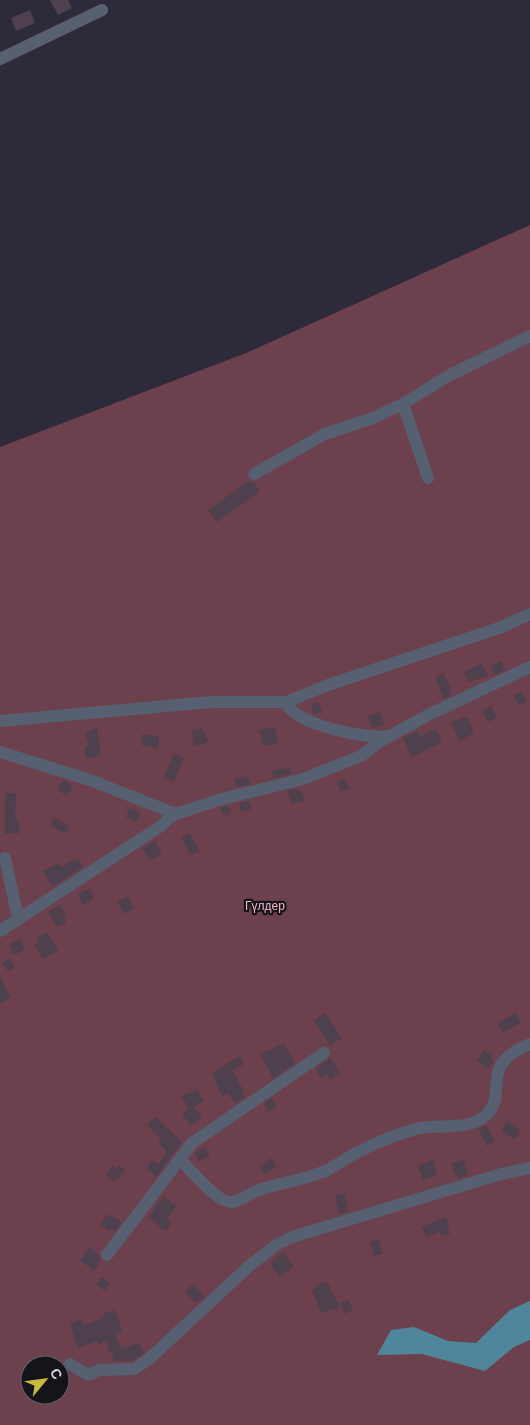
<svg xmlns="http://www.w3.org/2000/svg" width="530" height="1425" font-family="Helvetica,sans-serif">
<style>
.green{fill:#6c404d;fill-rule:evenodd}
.water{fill:#50869b}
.building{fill:#4e404d}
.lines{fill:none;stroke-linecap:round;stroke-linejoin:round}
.minor{stroke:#566071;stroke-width:12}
.labels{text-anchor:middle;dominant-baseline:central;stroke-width:4.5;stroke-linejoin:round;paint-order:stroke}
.park-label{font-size:12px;fill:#f7b8c8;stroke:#15141b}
</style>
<rect width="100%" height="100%" fill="#2d2a39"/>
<path class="green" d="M530,225V1425H0V447L246,353ZM30,1365H60V1395H30Z"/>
<polygon class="water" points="530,1301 530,1340 514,1347 485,1371 422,1354 377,1355 391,1330 414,1327 448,1341 476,1343 510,1310"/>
<g class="building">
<polygon points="50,0 68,0 72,8 58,15"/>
<polygon points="30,10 35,23 16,31 11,18"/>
<polygon points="249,481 254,482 260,491 217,522 208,510"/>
<polygon points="501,661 505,670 495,675 491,666"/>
<polygon points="482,664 488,676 468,682 464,672"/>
<polygon points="443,673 452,690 449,692 451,695 444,699 435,677"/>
<polygon points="521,691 527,702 518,705 513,695"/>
<polygon points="319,702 322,712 314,714 311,703"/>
<polygon points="491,706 497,718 488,722 482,710"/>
<polygon points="379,712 385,725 372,728 367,717"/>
<polygon points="467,717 474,732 460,742 451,722"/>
<polygon points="275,727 279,743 263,746 260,730"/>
<polygon points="97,728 101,756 86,758 85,746 89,746 85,732"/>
<polygon points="202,728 208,740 206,743 195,746 191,731"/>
<polygon points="436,729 442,742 412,757 403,738 418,731 420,737"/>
<polygon points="142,734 159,737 158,748 141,745"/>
<polygon points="174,753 183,758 174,782 164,778"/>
<polygon points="283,767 283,769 290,768 291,774 274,778 272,771"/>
<polygon points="248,776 250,784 236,787 234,779"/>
<polygon points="346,779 349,789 340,791 337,782"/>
<polygon points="63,780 73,786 67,796 57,790"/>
<polygon points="296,789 301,790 304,801 292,804 288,791"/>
<polygon points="5,793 16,793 15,819 18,819 20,833 5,834"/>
<polygon points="250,801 252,809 241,812 239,803"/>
<polygon points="226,806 232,809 227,815 222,815 220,808"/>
<polygon points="129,808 140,812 137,822 126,818"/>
<polygon points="54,818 69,826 65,834 50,825"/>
<polygon points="189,833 199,851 191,855 181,838"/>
<polygon points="155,841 162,854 150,861 142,848"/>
<polygon points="78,858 83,867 52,887 43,871 59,863 61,867"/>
<polygon points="90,888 94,899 83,905 78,894"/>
<polygon points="128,896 134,908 124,914 117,902"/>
<polygon points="60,905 67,918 65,919 66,922 57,927 48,912"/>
<polygon points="47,932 58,951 43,959 35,945 39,943 37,938"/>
<polygon points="20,939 25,950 13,955 9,944"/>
<polygon points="9,958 15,967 8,971 2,963"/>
<polygon points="0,976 11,998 0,1003"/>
<polygon points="325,1013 342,1038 330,1046 314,1021"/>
<polygon points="516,1013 521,1023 502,1033 497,1023"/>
<polygon points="284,1044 295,1063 273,1078 260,1054"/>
<polygon points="484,1050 493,1056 491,1059 494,1061 488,1069 477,1060"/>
<polygon points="240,1056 244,1064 232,1071 244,1091 242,1093 245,1097 235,1104 228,1093 222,1096 212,1073"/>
<polygon points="330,1058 340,1073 330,1080 327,1074 321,1078 316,1069"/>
<polygon points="197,1090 204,1101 194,1107 202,1118 191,1126 182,1114 189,1108 181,1096"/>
<polygon points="272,1098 277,1106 269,1112 264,1104"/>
<polygon points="155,1117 182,1142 156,1177 146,1169 152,1160 158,1164 167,1152 158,1143 161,1139 147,1125"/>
<polygon points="507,1121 520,1130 515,1139 501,1132"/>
<polygon points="486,1125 495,1141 486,1146 479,1129"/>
<polygon points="204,1147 210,1155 199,1162 194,1154"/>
<polygon points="271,1158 277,1166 265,1174 260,1167"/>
<polygon points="433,1160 437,1175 423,1180 418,1165"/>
<polygon points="464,1160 468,1175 459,1178 458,1175 455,1175 452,1163"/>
<polygon points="119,1165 125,1170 114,1182 106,1174 113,1166 116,1169"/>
<polygon points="345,1193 348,1212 340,1214 335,1195"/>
<polygon points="163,1196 176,1206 167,1219 172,1222 166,1231 148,1218"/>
<polygon points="108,1214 122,1222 114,1232 111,1229 109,1231 100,1224"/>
<polygon points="446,1217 450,1234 441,1236 440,1231 426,1237 422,1227"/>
<polygon points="379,1239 383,1254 374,1256 370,1242"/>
<polygon points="89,1247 99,1255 101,1260 94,1271 80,1260"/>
<polygon points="283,1252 294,1266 280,1277 271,1265 272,1261"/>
<polygon points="101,1277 110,1283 105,1291 96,1284"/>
<polygon points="327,1281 340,1308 321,1313 312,1290 317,1288 316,1285"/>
<polygon points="193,1284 204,1296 196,1303 185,1292"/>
<polygon points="349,1300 353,1310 344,1314 340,1303"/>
<polygon points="115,1310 122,1331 116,1333 121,1349 139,1343 144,1353 132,1361 114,1361 112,1352 109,1353 106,1341 99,1344 98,1341 78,1348 70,1323 82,1319 84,1325 104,1318 103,1314"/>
</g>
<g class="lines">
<g class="minor">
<polyline points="0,59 102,10"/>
<polyline points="254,474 325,434 373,418 403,404"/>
<polyline points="428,478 403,404 448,376 530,336"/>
<path d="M286,702C292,724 368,740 388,736"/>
<polyline points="0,721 211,702 286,702 328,685 502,627 530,614"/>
<polyline points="0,752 90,780 176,814"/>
<polyline points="5,858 18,918"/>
<polyline points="0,931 161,826 169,818 176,814 222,799 303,779 361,756 379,742 430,714 530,667"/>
<path d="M180,1159C190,1169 218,1204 232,1202C240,1201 251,1193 259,1190C281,1183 304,1180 325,1171C337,1166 347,1157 358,1152C375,1143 396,1135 415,1129C436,1123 467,1132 485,1116C511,1094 475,1066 530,1044"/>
<polyline points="107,1255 192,1143 324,1053"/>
<polyline points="70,1364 88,1375 99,1370 134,1369 148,1360 248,1267 276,1245 292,1237 501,1174 530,1168"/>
</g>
</g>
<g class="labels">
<g class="park-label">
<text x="265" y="906">Гүлдер</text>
</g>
</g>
<g transform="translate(45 1380) rotate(61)"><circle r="24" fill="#15141b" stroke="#63626a"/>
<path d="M0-4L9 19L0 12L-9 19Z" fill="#c7bb3c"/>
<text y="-8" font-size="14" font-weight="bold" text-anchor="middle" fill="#d7d6e0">С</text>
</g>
</svg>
